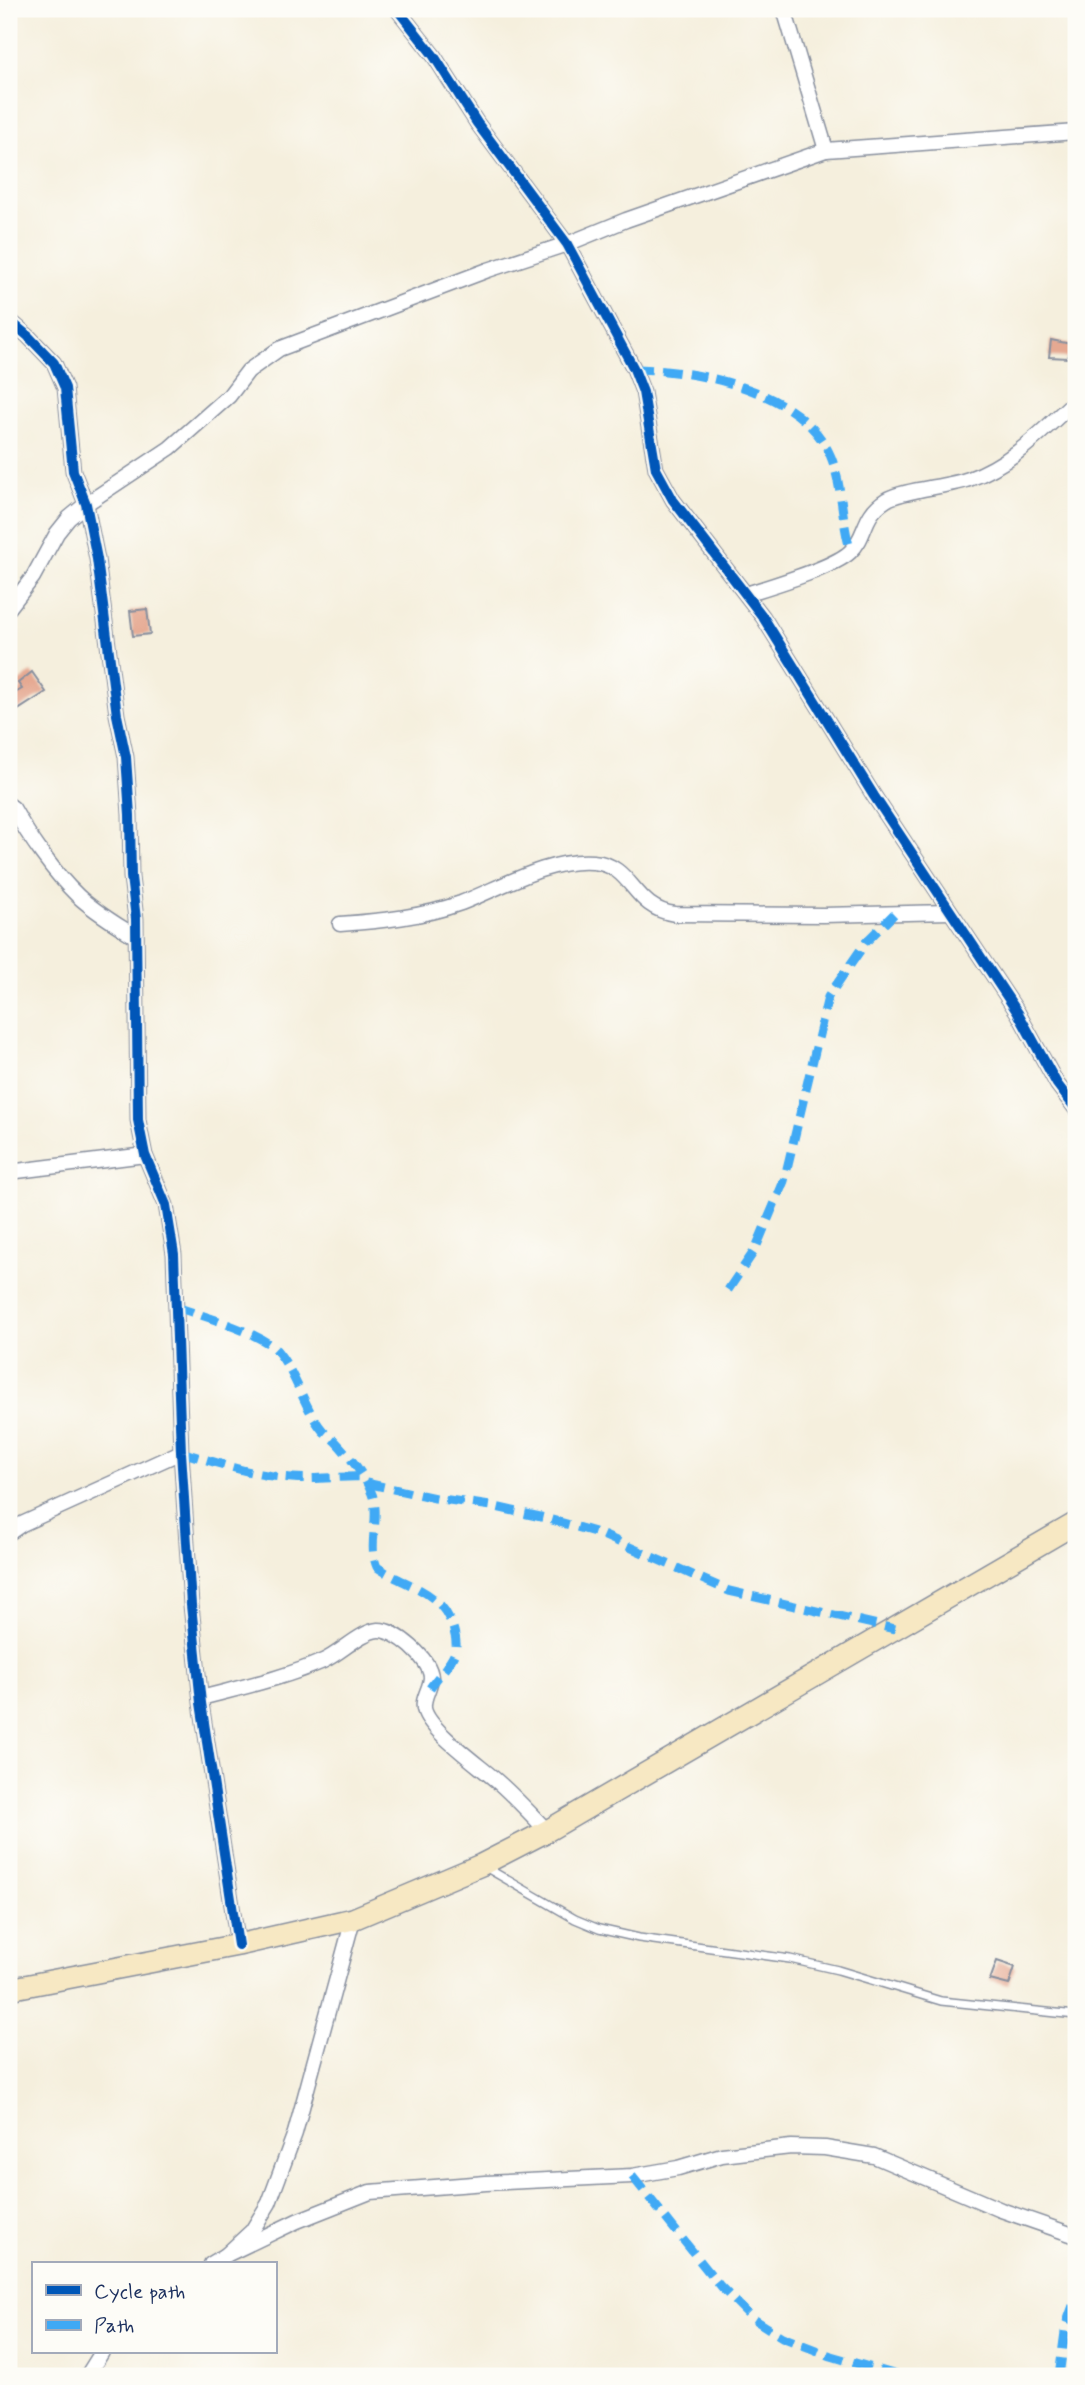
<svg xmlns="http://www.w3.org/2000/svg" width="1085" height="2385" font-family="Mynerve,sans-serif">
<style>
.building{fill:#e5a992}
.lines{fill:none;stroke-linecap:round;stroke-linejoin:round}
.lane-casing{stroke:#888f9e;stroke-width:10}
.street-casing{stroke:#888f9e;stroke-width:17}
.secondary-casing{stroke:#888f9e;stroke-width:24}
.lane{stroke:#fff;stroke-width:7}
.street{stroke:#fff;stroke-width:14}
.secondary{stroke:#f7e8c3;stroke-width:21}
.quiet{stroke:#3fa9f5;stroke-width:9;stroke-dasharray:18 9;stroke-linecap:butt}
.cycleway-casing{stroke:#fdfcf7;stroke-width:15}
.cycleway{stroke:#0057b8;stroke-width:10}
</style>
<rect width="100%" height="100%" fill="#fdfcf7"/>
<filter id="ink" filterUnits="userSpaceOnUse"><feTurbulence type="fractalNoise" baseFrequency=".0143" numOctaves="2"/><feDisplacementMap in="SourceGraphic" scale="14" xChannelSelector="R" yChannelSelector="G"/><feConvolveMatrix kernelMatrix="1 2 1 2 8 2 1 2 1" color-interpolation-filters="sRGB"/></filter>
<filter id="wash" filterUnits="userSpaceOnUse"><feTurbulence type="fractalNoise" baseFrequency=".00686" numOctaves="4" result="noise"/><feDisplacementMap in="SourceGraphic" scale="28" xChannelSelector="R" yChannelSelector="G"/><feGaussianBlur stdDeviation="1.57" result="paint"/><feColorMatrix in="noise" values="0 0 0 0 0 0 0 0 0 0 0 0 0 0 0 0 0 1.4 0 .05"/><feComposite in="paint" operator="in"/></filter>
<g filter="url(#wash)">
<rect width="100%" height="100%" fill="#f5efdd"/>
<g id="blocks">
<g class="building">
<polygon points="1051,340 1071,344 1068,358 1049,357"/>
<polygon points="147,609 150,634 133,636 130,611"/>
<polygon points="32,672 46,692 18,710 10,696 22,689 18,683"/>
<polygon points="997,1961 1015,1967 1009,1985 990,1980"/>
</g>
</g>
</g>
<g filter="url(#ink)">
<use href="#blocks" fill-opacity="0" stroke="#888f9e" stroke-width="2"/>
<g class="lines">
<g class="lane-casing">
<polyline id="lane" points="485,1867 575,1919 599,1929 639,1938 790,1959 838,1970 941,2001 1076,2015"/>
</g>
<g class="street-casing">
<g id="street">
<polyline points="397,9 434,56 477,123 567,244 634,369 643,392 656,469 673,500 763,617 874,796 1018,1013 1057,1084 1076,1109"/>
<polyline points="784,9 826,150"/>
<polyline points="9,320 28,336 54,363 65,388 73,471 86,504 97,559 117,715 126,757 130,815 131,877 136,919 138,1120 145,1155 166,1205 174,1254 181,1452 191,1605 201,1703 238,1945"/>
<path d="M746,594C771,586 833,568 850,552C868,535 861,516 886,500C902,490 947,487 969,479C1012,464 1043,430 1076,400"/>
<polyline points="9,608 33,577 57,533 69,518 86,504 170,448 229,396 248,371 279,349 488,270 567,244 626,220 826,150 1076,132"/>
<path d="M9,805L13,808C29,837 54,873 78,896C95,912 116,924 136,937"/>
<path d="M340,924C381,921 422,917 461,903C500,888 550,858 593,862C634,865 631,908 675,914L823,915L950,912"/>
<polyline points="9,1172 145,1155"/>
<polyline points="9,1533 22,1524 181,1452"/>
<path d="M201,1698C242,1687 284,1678 323,1661C341,1653 360,1632 378,1630C396,1629 430,1659 431,1677C431,1689 420,1700 425,1712C433,1733 480,1766 498,1782C515,1797 531,1814 547,1831"/>
<polyline points="226,2255 297,2221 370,2192 486,2183 632,2176 678,2168 722,2155 791,2147 825,2148 874,2156 1001,2210 1076,2236"/>
<polyline points="211,2264 226,2255 252,2231 269,2203 295,2133 353,1919"/>
<polyline points="87,2376 102,2352"/>
</g>
</g>
<g class="secondary-casing">
<polyline id="secondary" points="9,1989 238,1945 353,1919 481,1865 547,1831 1076,1523"/>
</g>
<use href="#lane" class="lane"/>
<use href="#street" class="street"/>
<use href="#secondary" class="secondary"/>
<g class="quiet">
<path d="M634,369C697,370 804,390 831,457C843,487 841,521 851,552"/>
<polyline points="728,1290 755,1250 784,1181 828,997 866,942 894,914"/>
<path d="M176,1307C200,1315 263,1333 278,1352C296,1374 305,1410 323,1431C327,1435 332,1438 335,1441C349,1456 365,1475 372,1494C381,1518 367,1544 377,1567C408,1588 442,1589 454,1631C456,1638 457,1645 455,1652C451,1664 437,1677 430,1688"/>
<path d="M181,1452C218,1463 254,1476 292,1478C316,1480 339,1476 363,1477"/>
<polyline points="366,1483 435,1498 491,1506 545,1518 598,1533 729,1591 895,1629"/>
<polyline points="632,2176 720,2286 752,2318 782,2337 831,2356 900,2376"/>
<polyline points="1059,2376 1066,2325 1076,2297"/>
</g>
<g class="cycleway-casing">
<g id="cycleway">
<polyline points="397,9 434,56 477,123 567,244 634,369 643,392 656,469 673,500 763,617 874,796 1018,1013 1057,1084 1076,1109"/>
<polyline points="9,320 28,336 54,363 65,388 73,471 86,504 97,559 117,715 126,757 130,815 131,877 136,919 138,1120 145,1155 166,1205 174,1254 181,1452 191,1605 201,1703 238,1945"/>
</g>
</g>
<use href="#cycleway" class="cycleway"/>
</g>
</g>
<rect width="1085" height="2385" fill="none" stroke="#fdfcf7" stroke-width="35"/>
<rect x="32" y="2262" width="245" height="91" fill="#fdfcf7" stroke="#a3aaba" stroke-width="2"/>
<rect x="46" y="2285" width="35" height="10" fill="#0057b8" stroke="#a3aaba" stroke-width="2"/>
<text x="94" y="2298" font-size="21" fill="#1b2f5e">Cycle path</text>
<rect x="46" y="2320" width="35" height="10" fill="#3fa9f5" stroke="#a3aaba" stroke-width="2"/>
<text x="94" y="2332" font-size="21" fill="#1b2f5e">Path</text>
</svg>
